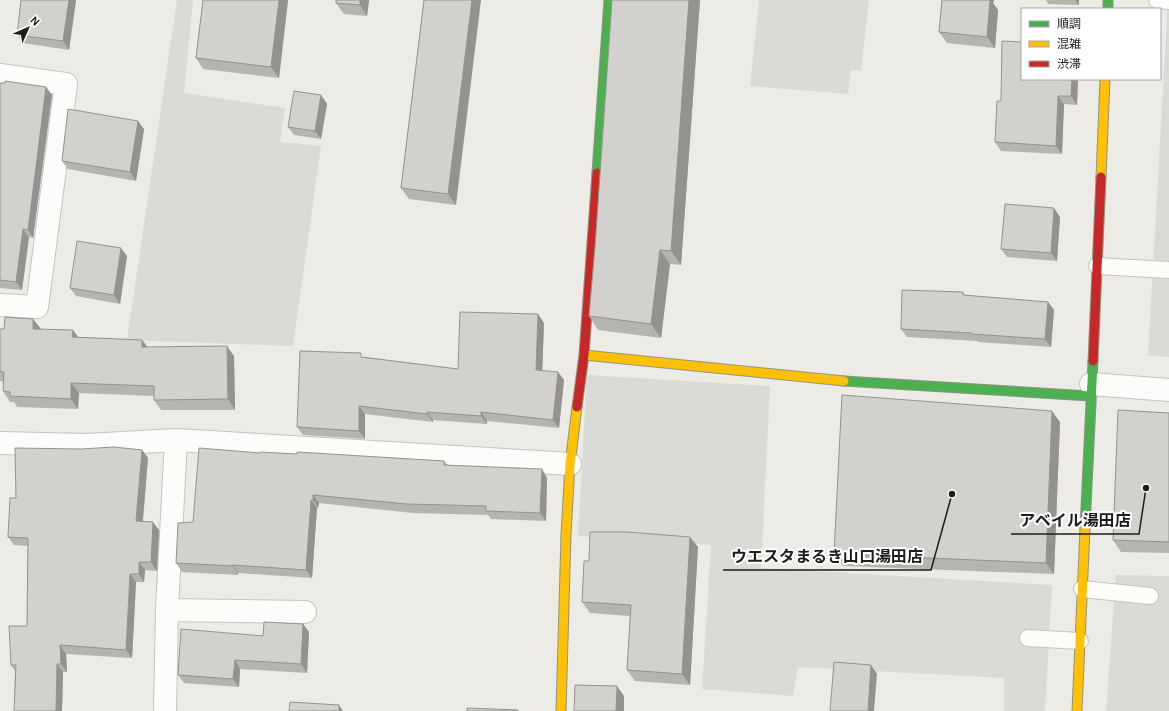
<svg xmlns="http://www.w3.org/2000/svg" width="1169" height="711" font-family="Cabin,'Noto Sans JP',sans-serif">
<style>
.parking{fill:#dadad7}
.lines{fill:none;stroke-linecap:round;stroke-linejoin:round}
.lane-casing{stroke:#c4c4c2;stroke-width:18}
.street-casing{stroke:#c4c4c2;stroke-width:24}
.fast-casing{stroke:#909480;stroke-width:11}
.slow-casing{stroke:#909480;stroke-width:11}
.jam-casing{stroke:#909480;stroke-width:11}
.lane{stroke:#fcfcfb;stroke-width:16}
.street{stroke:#fcfcfb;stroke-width:22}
.fast{stroke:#4caf50;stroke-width:9}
.slow{stroke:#ffc107;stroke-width:9}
.jam{stroke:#c62828;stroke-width:9}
.wall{fill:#b5b4b0}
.shaded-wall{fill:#939290}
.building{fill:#d2d1cd;stroke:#939290}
.leader{fill:none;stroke:#1d1d1d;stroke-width:1.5}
.callout-dot{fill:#1d1d1d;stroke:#fff;stroke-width:1.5}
.callout-label{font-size:16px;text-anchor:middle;font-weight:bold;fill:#1d1d1d;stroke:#fff;stroke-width:4;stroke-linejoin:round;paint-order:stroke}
</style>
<rect width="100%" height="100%" fill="#ecebe6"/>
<g class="parking">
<polygon points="177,0 193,0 184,93 285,108 280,142 321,146 293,346 127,340"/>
<polygon points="759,0 869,0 861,71 851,70 848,94 750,86"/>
<polygon points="1168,0 1169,0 1169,357 1148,356"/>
<polygon points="587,375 770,386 761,568 1052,585 1045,711 1004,711 1004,678 798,667 793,696 702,689 711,545 578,536"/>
<polygon points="1116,575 1169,576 1169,711 1106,711"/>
</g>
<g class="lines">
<g class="lane-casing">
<g id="lane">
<polyline points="1157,0 1169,1"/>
<polyline points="1097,266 1169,270"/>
<polyline points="1082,589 1150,596"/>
<polyline points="1028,638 1080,641"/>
</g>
</g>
<g class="street-casing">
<g id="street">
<polyline points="0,75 66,84 37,307 0,305"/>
<polyline points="1091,384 1169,390"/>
<polyline points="0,443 87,445 176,440 570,464"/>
<polyline points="167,610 305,612"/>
<polyline points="165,711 167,610 176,440"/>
</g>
</g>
<g class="fast-casing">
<g id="fast">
<polyline points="1108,0 1108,9"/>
<polyline points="597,173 609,0"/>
<polyline points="844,381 1090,396"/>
<polyline points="1085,528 1093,361"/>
</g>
</g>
<g class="slow-casing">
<g id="slow">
<polyline points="1101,177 1105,79"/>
<polyline points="584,355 844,381"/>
<polyline points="561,711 566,535 570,464 577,407"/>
<polyline points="1077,711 1085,528"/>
</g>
</g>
<g class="jam-casing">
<g id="jam">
<polyline points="1093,361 1101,177"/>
<polyline points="577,407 584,355 597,173"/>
</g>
</g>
<use href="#lane" class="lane"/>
<use href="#street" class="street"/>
<use href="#fast" class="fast"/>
<use href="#slow" class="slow"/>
<use href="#jam" class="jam"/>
</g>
<g class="wall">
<polygon points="76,0 69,50 23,43 17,35"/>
<polygon points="203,0 288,0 279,78 203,69 196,58"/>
<polygon points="369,0 367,16 344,14 336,3"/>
<polygon points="424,0 456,205 409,199 401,188"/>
<polygon points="612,0 700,0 681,265 670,264 661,338 598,330 589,316 595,247"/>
<polygon points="942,0 994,0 993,3 998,10 995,48 947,43 939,32"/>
<polygon points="1046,0 1079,0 1079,5 1048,4"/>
<polygon points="1078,79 1077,105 1064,104 1062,154 1001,151 995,142 1001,101"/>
<polygon points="0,83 46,87 52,95 33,238 29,237 22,290 0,288"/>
<polygon points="321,95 327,104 321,139 294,135 288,127"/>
<polygon points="144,129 136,181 68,169 62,161"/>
<polygon points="1060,217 1057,261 1007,257 1001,249"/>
<polygon points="127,256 120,304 76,296 70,288"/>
<polygon points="963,292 965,295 1048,302 1054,310 1051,347 978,342 977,341 907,337 901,329"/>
<polygon points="544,323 542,370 564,380 559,428 487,421 487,424 433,420 433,422 365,414 365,439 303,435 297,427 364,357 458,369"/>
<polygon points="0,329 73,330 77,337 142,340 147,347 234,356 235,410 161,410 154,400 154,396 79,393 78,409 17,407 14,402 10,402 3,391 4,382 0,381"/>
<polygon points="1169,413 1169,553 1121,552 1113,540"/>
<polygon points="1060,422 1054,574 843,566 834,554"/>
<polygon points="142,450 148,458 143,521 159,530 157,571 145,570 144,582 136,582 132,658 66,654 67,672 63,672 62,711 14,711 15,671 11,665 27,626 28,546 14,545 8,537 16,498"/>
<polygon points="260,453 444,461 448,465 547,478 546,521 491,519 488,515 413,513 319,503 318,508 317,508 312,578 238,573 238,575 182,572 176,563 193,522"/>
<polygon points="690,537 698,547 690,685 635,681 627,670 630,616 590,613 582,602 589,561"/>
<polygon points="303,624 309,632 307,673 240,669 239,687 184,683 178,675 263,636"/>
</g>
<g class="shaded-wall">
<polygon points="69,0 76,0 69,50 63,41"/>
<polygon points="279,0 288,0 279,78 271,67"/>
<polygon points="360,0 369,0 367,16 360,5"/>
<polygon points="472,0 481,0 456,205 448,194"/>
<polygon points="689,0 700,0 681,265 671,251"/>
<polygon points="986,0 994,0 993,3 998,10 995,48 987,37"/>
<polygon points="1075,0 1079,0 1079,5"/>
<polygon points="1072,79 1078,79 1077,105 1071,96"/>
<polygon points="46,87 52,95 33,238 28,230"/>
<polygon points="321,95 327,104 321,139 315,131"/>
<polygon points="1058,96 1064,104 1062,154 1056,146"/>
<polygon points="138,121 144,129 136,181 130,172"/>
<polygon points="1054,208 1060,217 1057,261 1051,253"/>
<polygon points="23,229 29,237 22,290 16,282"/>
<polygon points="121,248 127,256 120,304 114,295"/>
<polygon points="660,250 670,264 661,338 651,324"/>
<polygon points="1048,302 1054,310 1051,347 1045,339"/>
<polygon points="538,314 544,323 542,378 536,370"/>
<polygon points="33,319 41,329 33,329"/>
<polygon points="73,330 80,340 72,337"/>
<polygon points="142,340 150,350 142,347"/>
<polygon points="227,346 234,356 235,410 228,399"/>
<polygon points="558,372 564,380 559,428 553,420"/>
<polygon points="71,383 79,393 78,409 71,399"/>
<polygon points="359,406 365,414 365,439 359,431"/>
<polygon points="1052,411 1060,422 1054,574 1046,563"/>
<polygon points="427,412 433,420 433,422 427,414"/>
<polygon points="481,412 487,421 487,424 481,416"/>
<polygon points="142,450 148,458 142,529 136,521"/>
<polygon points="542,469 547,478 546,521 540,513"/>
<polygon points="313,495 319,503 318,508 313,500"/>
<polygon points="311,500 317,508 312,578 306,570"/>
<polygon points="153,522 159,530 157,571 151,562"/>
<polygon points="690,537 698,547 690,685 682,674"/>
<polygon points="139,562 145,570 144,582 139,574"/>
<polygon points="233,565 238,573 238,575 233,566"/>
<polygon points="130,574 136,582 132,658 126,650"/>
<polygon points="303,624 309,632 307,673 301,664"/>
<polygon points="60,645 66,654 67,672 61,664"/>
<polygon points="235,660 240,669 239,687 233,679"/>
<polygon points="57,664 63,672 62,711 56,711"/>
<polygon points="871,665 877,674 874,711 868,711"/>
<polygon points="617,686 624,696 624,711 616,711"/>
<polygon points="339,705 343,711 339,711"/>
</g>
<g class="building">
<polygon points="21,0 69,0 63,41 17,35"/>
<polygon points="203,0 279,0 271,67 196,58"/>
<polygon points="336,0 360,0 360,5 336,3"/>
<polygon points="424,0 472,0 448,194 401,188"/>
<polygon points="612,0 689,0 671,251 660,250 651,324 589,316 595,247"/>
<polygon points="942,0 990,0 987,37 939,32"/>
<polygon points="1002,41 1022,42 1022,79 1072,79 1071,96 1058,96 1056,146 995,142 997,101 1001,101"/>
<polygon points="5,81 46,87 28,230 23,229 16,282 0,280 0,83 5,83"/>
<polygon points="294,91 321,95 315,131 288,127"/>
<polygon points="68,109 138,121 130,172 62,161"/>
<polygon points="1005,204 1054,208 1051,253 1001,249"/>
<polygon points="77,241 121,248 114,295 70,288"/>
<polygon points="902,290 963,292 963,295 1048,302 1045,339 972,334 972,333 901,329"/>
<polygon points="460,312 538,314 536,370 558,372 553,420 481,412 481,416 427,412 427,414 359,406 359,431 297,427 300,351 361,353 361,357 458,369"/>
<polygon points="5,317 33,319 33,329 73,330 72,337 142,340 142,347 227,346 228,399 154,400 154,386 71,383 71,399 10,396 10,392 3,391 4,372 0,371 0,329 4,329"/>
<polygon points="842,395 1052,411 1046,563 834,554"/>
<polygon points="1118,410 1169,413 1169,542 1113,540"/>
<polygon points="114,447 142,450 136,521 153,522 151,562 139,562 139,574 130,574 126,650 60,645 61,664 57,664 56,711 14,711 16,665 11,665 9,626 27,626 28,538 8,537 10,498 16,498 15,448 81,449"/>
<polygon points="199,448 260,453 260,452 297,454 297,452 444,461 444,465 542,469 540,513 486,511 486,506 407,504 313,495 313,500 311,500 306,570 233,565 233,566 176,563 178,523 193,522"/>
<polygon points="590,532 627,532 690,537 682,674 627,670 631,605 582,602 584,561 589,561"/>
<polygon points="264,622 303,624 301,664 235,660 233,679 178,675 181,629 263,636"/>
<polygon points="834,662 871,665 868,711 830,711"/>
<polygon points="575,685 617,686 616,711 574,711"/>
<polygon points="290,702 339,705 339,711 289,711"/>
<polygon points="467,708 518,710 518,711 467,711"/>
</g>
<path class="leader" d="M1146 488L1139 534H1011M952 494L931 570H723"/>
<g class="callout-dot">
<circle cx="1146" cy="488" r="4"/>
<circle cx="952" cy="494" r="4"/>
</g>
<g class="callout-label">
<text x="1075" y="526">アベイル湯田店</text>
<text x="827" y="562">ウエスタまるき山口湯田店</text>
</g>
<rect x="1021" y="8" width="140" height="72" fill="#ffffff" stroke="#a5a5a5"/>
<rect x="1029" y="21" width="20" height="6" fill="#4caf50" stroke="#a5a5a5"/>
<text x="1057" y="28" font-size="12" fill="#1d1d1d">順調</text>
<rect x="1029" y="41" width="20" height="6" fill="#ffc107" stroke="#a5a5a5"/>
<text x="1057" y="48" font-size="12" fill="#1d1d1d">混雑</text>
<rect x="1029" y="61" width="20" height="6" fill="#c62828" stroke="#a5a5a5"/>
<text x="1057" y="68" font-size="12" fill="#1d1d1d">渋滞</text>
<g transform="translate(28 28) rotate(45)" stroke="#ffffff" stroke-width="3" paint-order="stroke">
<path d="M0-3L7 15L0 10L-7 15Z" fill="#1d1d1d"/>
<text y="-6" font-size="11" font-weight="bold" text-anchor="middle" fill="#1d1d1d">N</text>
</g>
</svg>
